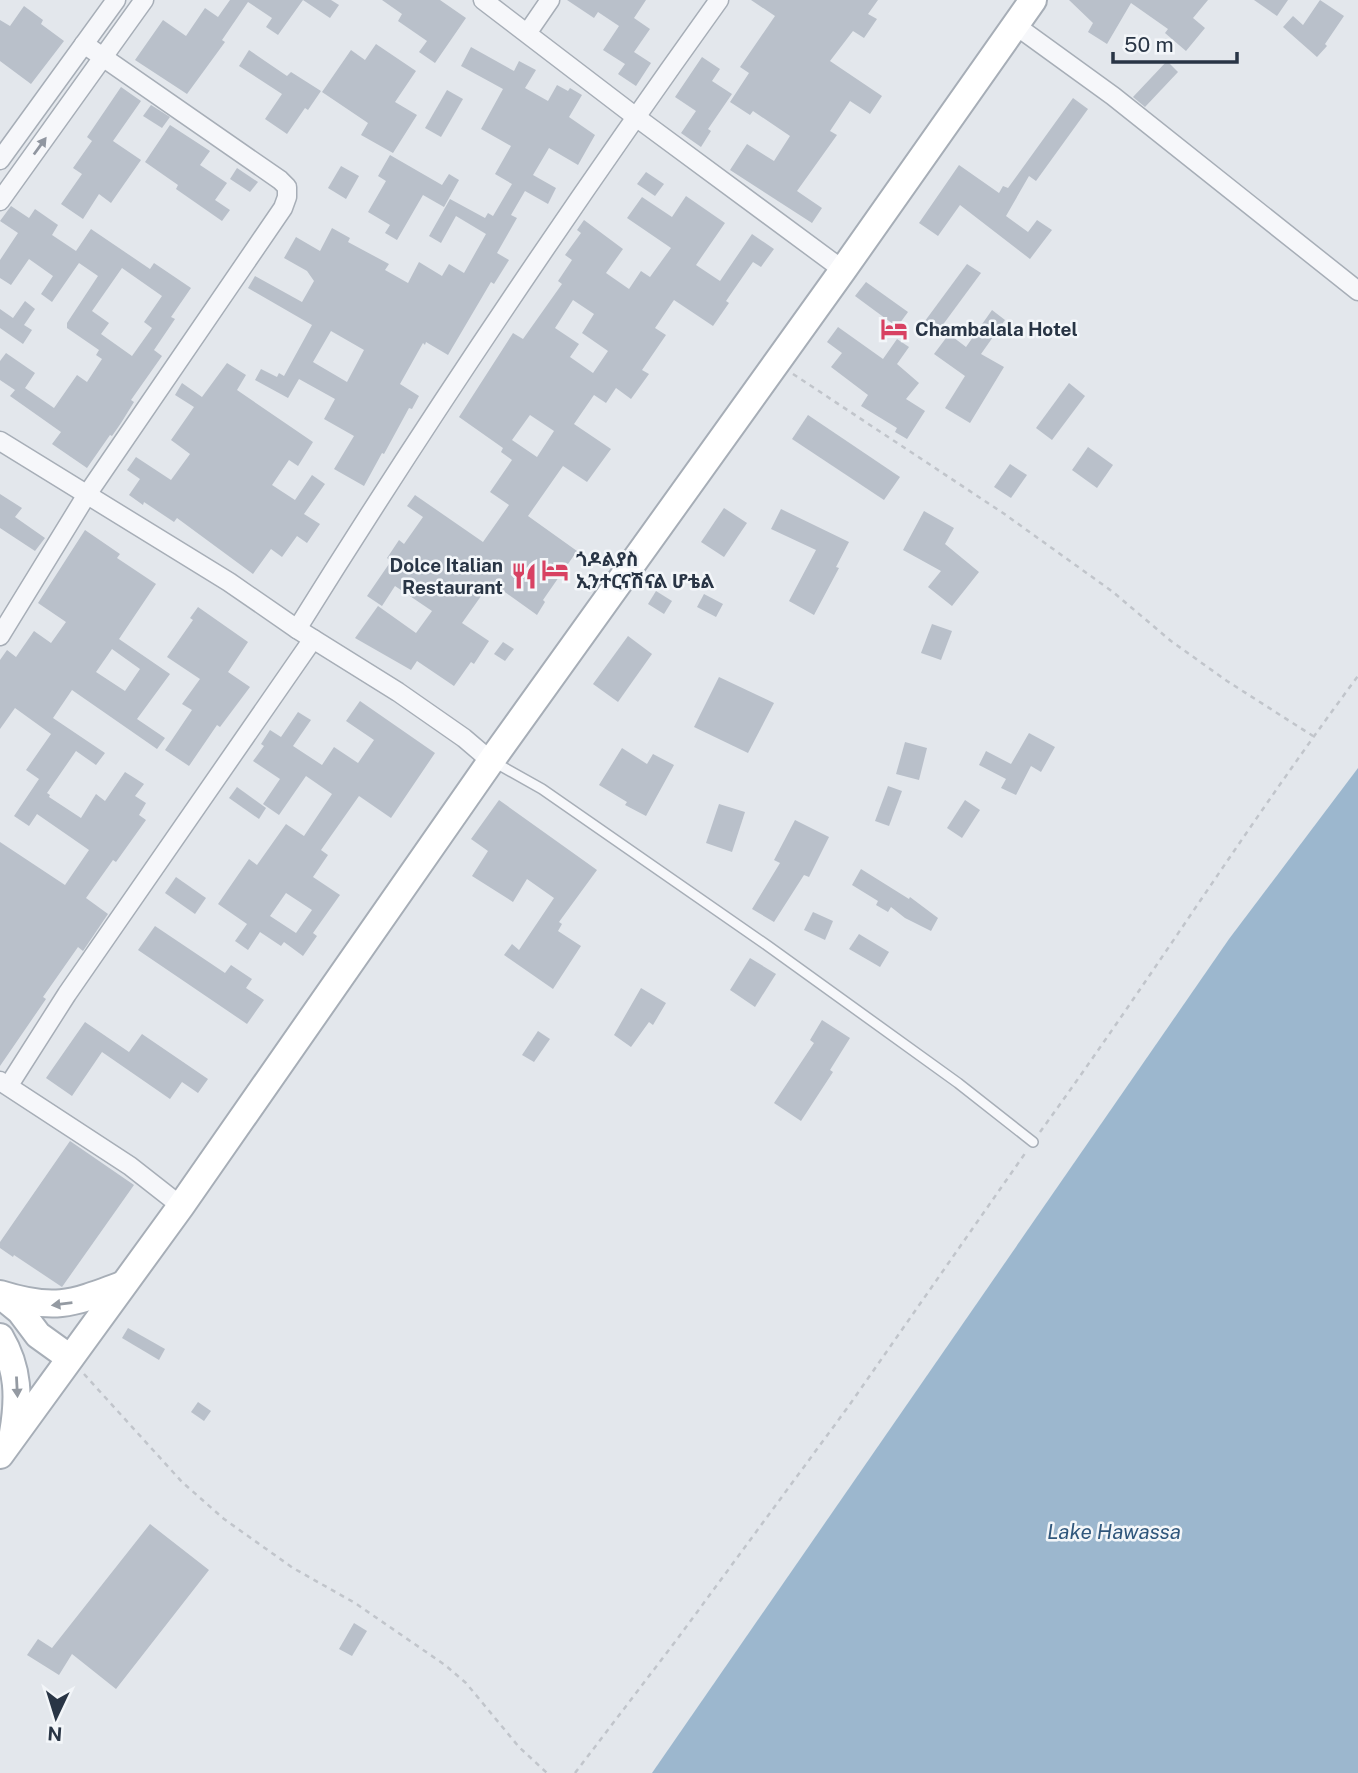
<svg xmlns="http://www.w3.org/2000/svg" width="1358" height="1773" font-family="'Public Sans','Noto Sans Ethiopic',sans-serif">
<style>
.water{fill:#9cb7ce}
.building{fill:#b9c0ca;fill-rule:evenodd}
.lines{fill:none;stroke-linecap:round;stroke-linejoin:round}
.service-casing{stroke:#a7aeb7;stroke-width:12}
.minor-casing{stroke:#a7aeb7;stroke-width:21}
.secondary-casing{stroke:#a7aeb7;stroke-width:30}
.path{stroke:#c1c5cb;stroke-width:2.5;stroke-dasharray:5 5;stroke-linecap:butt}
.service{stroke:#f6f7fa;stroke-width:9}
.minor{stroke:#f6f7fa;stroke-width:18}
.secondary{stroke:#fff;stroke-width:26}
.oneway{fill:#9096a0}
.oneway2{fill:#949aa2}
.labels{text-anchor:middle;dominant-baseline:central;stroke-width:5;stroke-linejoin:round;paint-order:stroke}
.poi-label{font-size:19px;font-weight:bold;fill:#293545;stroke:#f3f6f9;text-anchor:start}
.water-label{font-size:21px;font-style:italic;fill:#30577c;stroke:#f3f6f9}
</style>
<rect width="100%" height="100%" fill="#e3e7ec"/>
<polygon class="water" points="1358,768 1358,1773 652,1773 1229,939"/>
<g class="building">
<polygon points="230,0 303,0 278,35 266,27 272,18 248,2 222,40 225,42 187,94 135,60 163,20 186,36 205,8 218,17"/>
<polygon points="303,0 331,0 339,5 330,18"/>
<polygon points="382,0 440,0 466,18 435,63 419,52 427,41 398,21 402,14"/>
<polygon points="567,0 646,0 634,18 650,29 634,52 651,63 636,86 618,74 625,64 603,50 619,26 598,12 594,18"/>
<polygon points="751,0 878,0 868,14 877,19 864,38 853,31 830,61 882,96 870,114 850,101 830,131 837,135 797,191 822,208 812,223 730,170 747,144 774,161 790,136 753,111 750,115 730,102 749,73 740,67 775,16"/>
<polygon points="1069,0 1208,0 1193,18 1205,28 1186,51 1165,33 1168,29 1131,3 1107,44 1088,32 1093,23"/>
<polygon points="1254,0 1288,0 1277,16"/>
<polygon points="1320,0 1344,16 1325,44 1327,46 1317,57 1283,27 1293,16 1303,25"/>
<polygon points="24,6 43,20 41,24 64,41 31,84 0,61 0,20 10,26"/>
<polygon points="376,44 416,71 395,102 417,115 393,153 361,135 368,123 322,92 351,50 365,60"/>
<path d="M471,47L514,71L519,61L536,70L525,88L548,101L557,85L568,91L570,88L582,95L569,117L595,135L578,165L549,148L533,175L556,188L548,204L525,191L511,215L517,218L497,253L509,260L494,284L491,282L448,355L426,342L425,345L423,343L400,384L419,396L412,409L409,408L384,454L382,453L364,486L334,469L354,436L324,419L335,399L299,379L288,398L255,380L261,369L277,377L279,373L284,376L312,325L248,288L255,276L302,302L314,281L307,271L284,258L296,237L320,251L332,228L350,238L348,242L389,264L385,270L408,283L419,262L442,276L449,264L464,273L486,234L456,216L441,243L429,236L450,199L485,218L488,213L493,216L512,184L495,174L511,146L481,129L503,89L461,66ZM331,331L364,350L347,382L313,362Z"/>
<polygon points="249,50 287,76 291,72 321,91 308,110 305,108 287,134 265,119 282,94 239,66"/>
<polygon points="702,57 720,69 712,81 732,94 708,129 711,131 701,147 681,133 696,111 675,97"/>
<polygon points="1167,61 1178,72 1145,107 1133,97"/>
<polygon points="121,87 141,101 113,141 141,160 111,203 99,194 83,219 61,204 82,174 73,168 92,141 87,137"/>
<polygon points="447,90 463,99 441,137 425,128"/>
<polygon points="1073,98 1088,109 1036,181 1029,176 1006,216 1028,232 1037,220 1052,230 1030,259 960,205 938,236 919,223 959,165 999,193 1003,186 1008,188"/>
<polygon points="151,105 170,117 162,128 143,116"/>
<polygon points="170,125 210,151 200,165 227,183 215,200 230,210 222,221 176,189 178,185 145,162"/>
<polygon points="390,155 442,185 449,174 459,180 444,207 423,195 397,240 385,233 390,225 368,212 386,181 378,176"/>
<polygon points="341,166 359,176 346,199 328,188"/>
<polygon points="237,168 258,182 250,192 230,179"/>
<polygon points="646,172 664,184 655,196 637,184"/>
<path d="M686,196L725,223L696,265L720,281L752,234L774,249L761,267L753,262L726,301L729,303L713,326L674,300L655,328L666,335L642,370L649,374L631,399L616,388L606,403L594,395L574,424L611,449L587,482L563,466L528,516L577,551L543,600L545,602L537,615L491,582L462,623L489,641L474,664L471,662L454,686L417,661L411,670L355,638L378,606L416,633L432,611L395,586L382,606L367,596L391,561L387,558L399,540L404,544L423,517L407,506L415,495L483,542L509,505L490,492L512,460L501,452L503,448L459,417L513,333L523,339L562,284L558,281L572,260L565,255L581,233L577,230L584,220L623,249L606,273L629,289L641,271L650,277L671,248L627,218L642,197L672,217ZM573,300L594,314L582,333L608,351L593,373L570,357L579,344L555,328ZM530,415L554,431L537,457L512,440Z"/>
<path d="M11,206L29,218L35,209L58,225L52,235L76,251L91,229L150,269L154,263L191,288L171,317L175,319L154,350L162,356L131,400L134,402L121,423L112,436L110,435L87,468L52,444L61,432L10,396L15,390L0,380V361L6,353L35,373L25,388L54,408L77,375L87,382L102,359L96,355L99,350L67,328V323L98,276L79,263L52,302L41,294L53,276L29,259L11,285L0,278V260L18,233L0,221ZM122,268L162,296L144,322L152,328L132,356L101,334L109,323L92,311Z"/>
<polygon points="967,264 981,273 939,330 925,321"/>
<polygon points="866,282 908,312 897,327 855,296"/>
<polygon points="25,301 35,309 24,325 32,330 23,344 0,328 0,309 13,318"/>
<polygon points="992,310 1005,320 981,354 1004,367 970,423 945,408 965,376 934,354 949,334 966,347"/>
<polygon points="838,327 883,359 897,339 909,347 897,364 919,383 906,399 925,411 907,439 895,432 897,428 861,406 868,395 831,367 842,353 827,342"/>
<polygon points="227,363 246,375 237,390 313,442 298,466 289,460 272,485 295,500 312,475 325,484 304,514 320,524 307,543 297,536 282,557 271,549 253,574 177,518 174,522 144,502 143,505 129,495 140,479 127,470 136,457 171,480 190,454 171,440 194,407 175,395 182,383 202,397"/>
<polygon points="1069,383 1085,396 1052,440 1036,428"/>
<polygon points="808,415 900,477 884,500 792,439"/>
<polygon points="1088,447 1113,465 1097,488 1072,470"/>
<polygon points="1010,464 1027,475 1011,498 994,487"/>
<polygon points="0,494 22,508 15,517 45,538 35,551 0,528"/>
<polygon points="724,508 747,523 724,557 701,542"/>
<polygon points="781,509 849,542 836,567 839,568 814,615 789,601 816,550 771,529"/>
<polygon points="924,511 954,528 945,544 979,572 952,606 928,587 941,571 903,550"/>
<path d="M85,530L120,554L117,558L156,584L119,639L170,674L137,719L165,738L157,749L72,690L53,718L105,753L96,765L76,751L47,793L50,795L49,797L81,818L96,794L105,801L125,772L144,784L135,796L146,803L139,815L146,820L116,862L113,860L86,898L108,914L83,951L78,947L43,997L46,999L0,1066V842L65,885L89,850L37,814L29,826L14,816L39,779L26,770L51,734L15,708L0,729V660L7,650L16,657L34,631L51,643L66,622L38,603ZM112,649L140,669L125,691L96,672Z"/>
<polygon points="656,591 672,601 664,614 648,604"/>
<polygon points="704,594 723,604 716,617 697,607"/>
<polygon points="198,607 248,642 228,672 250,687 220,727 217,725 189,766 165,750 192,710 182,704 200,679 167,657 193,620 190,618"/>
<polygon points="932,624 952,631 941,660 921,653"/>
<polygon points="628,636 652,654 618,702 593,684"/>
<polygon points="503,642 514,649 505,661 494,654"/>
<polygon points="719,677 774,703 748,753 694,727"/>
<path d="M360,701L435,753L391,818L359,796L321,850L328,855L313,877L340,895L313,933L317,936L303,956L284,942L281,946L260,932L248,950L235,941L247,924L218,904L249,859L257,865L286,824L304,836L332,794L306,776L279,815L263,804L280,779L253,761L264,746L261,744L270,730L281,737L298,712L311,720L293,746L322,765L334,747L358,763L374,740L346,721ZM286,893L312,910L296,933L270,916Z"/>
<polygon points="1029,733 1055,747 1041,772 1031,766 1016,795 1001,788 1006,779 979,765 986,751 1011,764"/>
<polygon points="905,742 927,748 919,780 896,774"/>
<polygon points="622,748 647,764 653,754 674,765 646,816 625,805 627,802 599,785"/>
<polygon points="888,786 902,791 889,826 875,821"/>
<polygon points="237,787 266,808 259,819 229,798"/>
<polygon points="499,800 597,870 559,922 562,924 558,931 581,946 553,989 504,955 512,944 519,950 554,898 527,879 513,902 472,876 488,851 471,839"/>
<polygon points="965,800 980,810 962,838 947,828"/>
<polygon points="719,804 745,812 732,852 706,843"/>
<polygon points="795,820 829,837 809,877 804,875 774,922 752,909 780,863 774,860"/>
<polygon points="861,869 909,899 910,897 938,918 931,931 905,918 891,907 888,912 876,905 878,901 852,885"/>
<polygon points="176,877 206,898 195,914 165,893"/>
<polygon points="813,912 833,921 825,940 804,930"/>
<polygon points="155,926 225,973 231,965 252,979 246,988 264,1000 247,1024 138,950"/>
<polygon points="859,934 889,952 880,967 849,949"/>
<polygon points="750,958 776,974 755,1007 730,990"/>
<polygon points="641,988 666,1003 653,1025 649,1022 631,1047 614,1035"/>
<polygon points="822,1020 850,1038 830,1070 833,1072 801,1121 774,1103 814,1043 810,1040"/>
<polygon points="85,1022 129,1052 142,1034 208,1079 198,1093 182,1082 170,1099 102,1052 72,1096 46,1078"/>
<polygon points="538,1031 550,1039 534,1062 522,1055"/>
<polygon points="70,1141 134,1185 62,1287 14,1255 13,1257 0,1248 0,1242"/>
<polygon points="128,1328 165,1349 159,1360 122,1338"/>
<polygon points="198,1402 211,1411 204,1421 191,1412"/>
<polygon points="150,1524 209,1570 116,1689 72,1654 59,1675 27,1655 38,1639 52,1648"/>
<polygon points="354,1623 367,1631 352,1656 339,1649"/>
</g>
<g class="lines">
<g class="service-casing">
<polyline id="service" points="494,762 542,789 768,946 958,1083 1033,1142"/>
</g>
<g class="minor-casing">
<g id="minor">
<polyline points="483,0 636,117 843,270"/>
<polyline points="1015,25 1113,96 1358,291"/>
<polyline points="528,32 550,0"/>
<polyline points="0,160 116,0"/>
<polyline points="0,201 144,0"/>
<polyline points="0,441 229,582 297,629 398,692 464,738 491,761"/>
<path d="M297,629C431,414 572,205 719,0"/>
<polyline points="0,636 86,496 283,208 287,197 287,187 280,180 84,44"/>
<polyline points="0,1081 130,1166 181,1206"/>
<polyline points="9,1085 67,994 313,639"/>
</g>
</g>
<g class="secondary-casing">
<g id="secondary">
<path d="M0,1294C54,1311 71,1304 122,1285"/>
<polyline points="4,1298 20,1311 38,1335 70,1358"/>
<path d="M0,1337C19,1369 19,1398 13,1433"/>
<polyline points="0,1455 181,1206 491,761 843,270 1033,0"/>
</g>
</g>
<g class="path">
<polyline points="793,374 1003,513 1113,592 1171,641 1227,681 1313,736"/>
<path d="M1040,1132C1149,982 1247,825 1358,676"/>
<polyline points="84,1374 182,1482 224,1519 293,1568 355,1603 445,1665 466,1683 519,1747 547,1773"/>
<polyline points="575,1773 678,1638 848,1407 1026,1152"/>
</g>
<use href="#service" class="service"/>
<use href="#minor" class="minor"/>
<use href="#secondary" class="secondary"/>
</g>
<defs><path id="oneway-solid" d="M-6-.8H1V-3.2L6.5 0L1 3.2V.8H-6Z" transform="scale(1.75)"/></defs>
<use class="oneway" href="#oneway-solid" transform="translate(40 146) rotate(-54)"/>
<g class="oneway2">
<use href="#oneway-solid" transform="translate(62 1304) rotate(173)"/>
<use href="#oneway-solid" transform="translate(17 1387) rotate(87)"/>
</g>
<defs>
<g id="hotel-bare" transform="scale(2.1)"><path d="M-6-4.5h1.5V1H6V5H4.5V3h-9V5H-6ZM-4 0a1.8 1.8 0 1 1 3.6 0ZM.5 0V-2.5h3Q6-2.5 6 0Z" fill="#d84162" stroke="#f3f6f9" stroke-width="2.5" paint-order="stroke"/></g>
<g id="restaurant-bare" transform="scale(2.1)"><path d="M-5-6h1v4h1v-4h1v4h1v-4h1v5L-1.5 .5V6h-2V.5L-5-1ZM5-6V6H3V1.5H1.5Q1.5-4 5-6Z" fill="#d84162" stroke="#f3f6f9" stroke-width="2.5" paint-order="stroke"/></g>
</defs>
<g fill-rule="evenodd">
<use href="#hotel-bare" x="894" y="329"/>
<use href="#hotel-bare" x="555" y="570"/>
<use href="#restaurant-bare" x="524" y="576"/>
</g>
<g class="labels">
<g class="poi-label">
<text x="915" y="329">Chambalala Hotel</text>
<text x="576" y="559">ጎዶልያስ<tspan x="576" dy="22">ኢንተርናሽናል ሆቴል</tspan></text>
<text x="503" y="565" text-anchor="end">Dolce Italian<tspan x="503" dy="22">Restaurant</tspan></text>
</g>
<g class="water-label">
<text x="1114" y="1531">Lake Hawassa</text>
</g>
</g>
<g transform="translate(56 1717) rotate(184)" stroke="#f3f6f9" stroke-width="5" paint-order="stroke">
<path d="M0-5L12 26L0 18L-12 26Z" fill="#293545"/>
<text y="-10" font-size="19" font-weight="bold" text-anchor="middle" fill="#293545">N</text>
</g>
<path d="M1113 52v10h124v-10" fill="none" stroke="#293545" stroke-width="3.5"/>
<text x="1124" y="52" font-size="21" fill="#293545" stroke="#f3f6f9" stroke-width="5" paint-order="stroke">50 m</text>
</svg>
